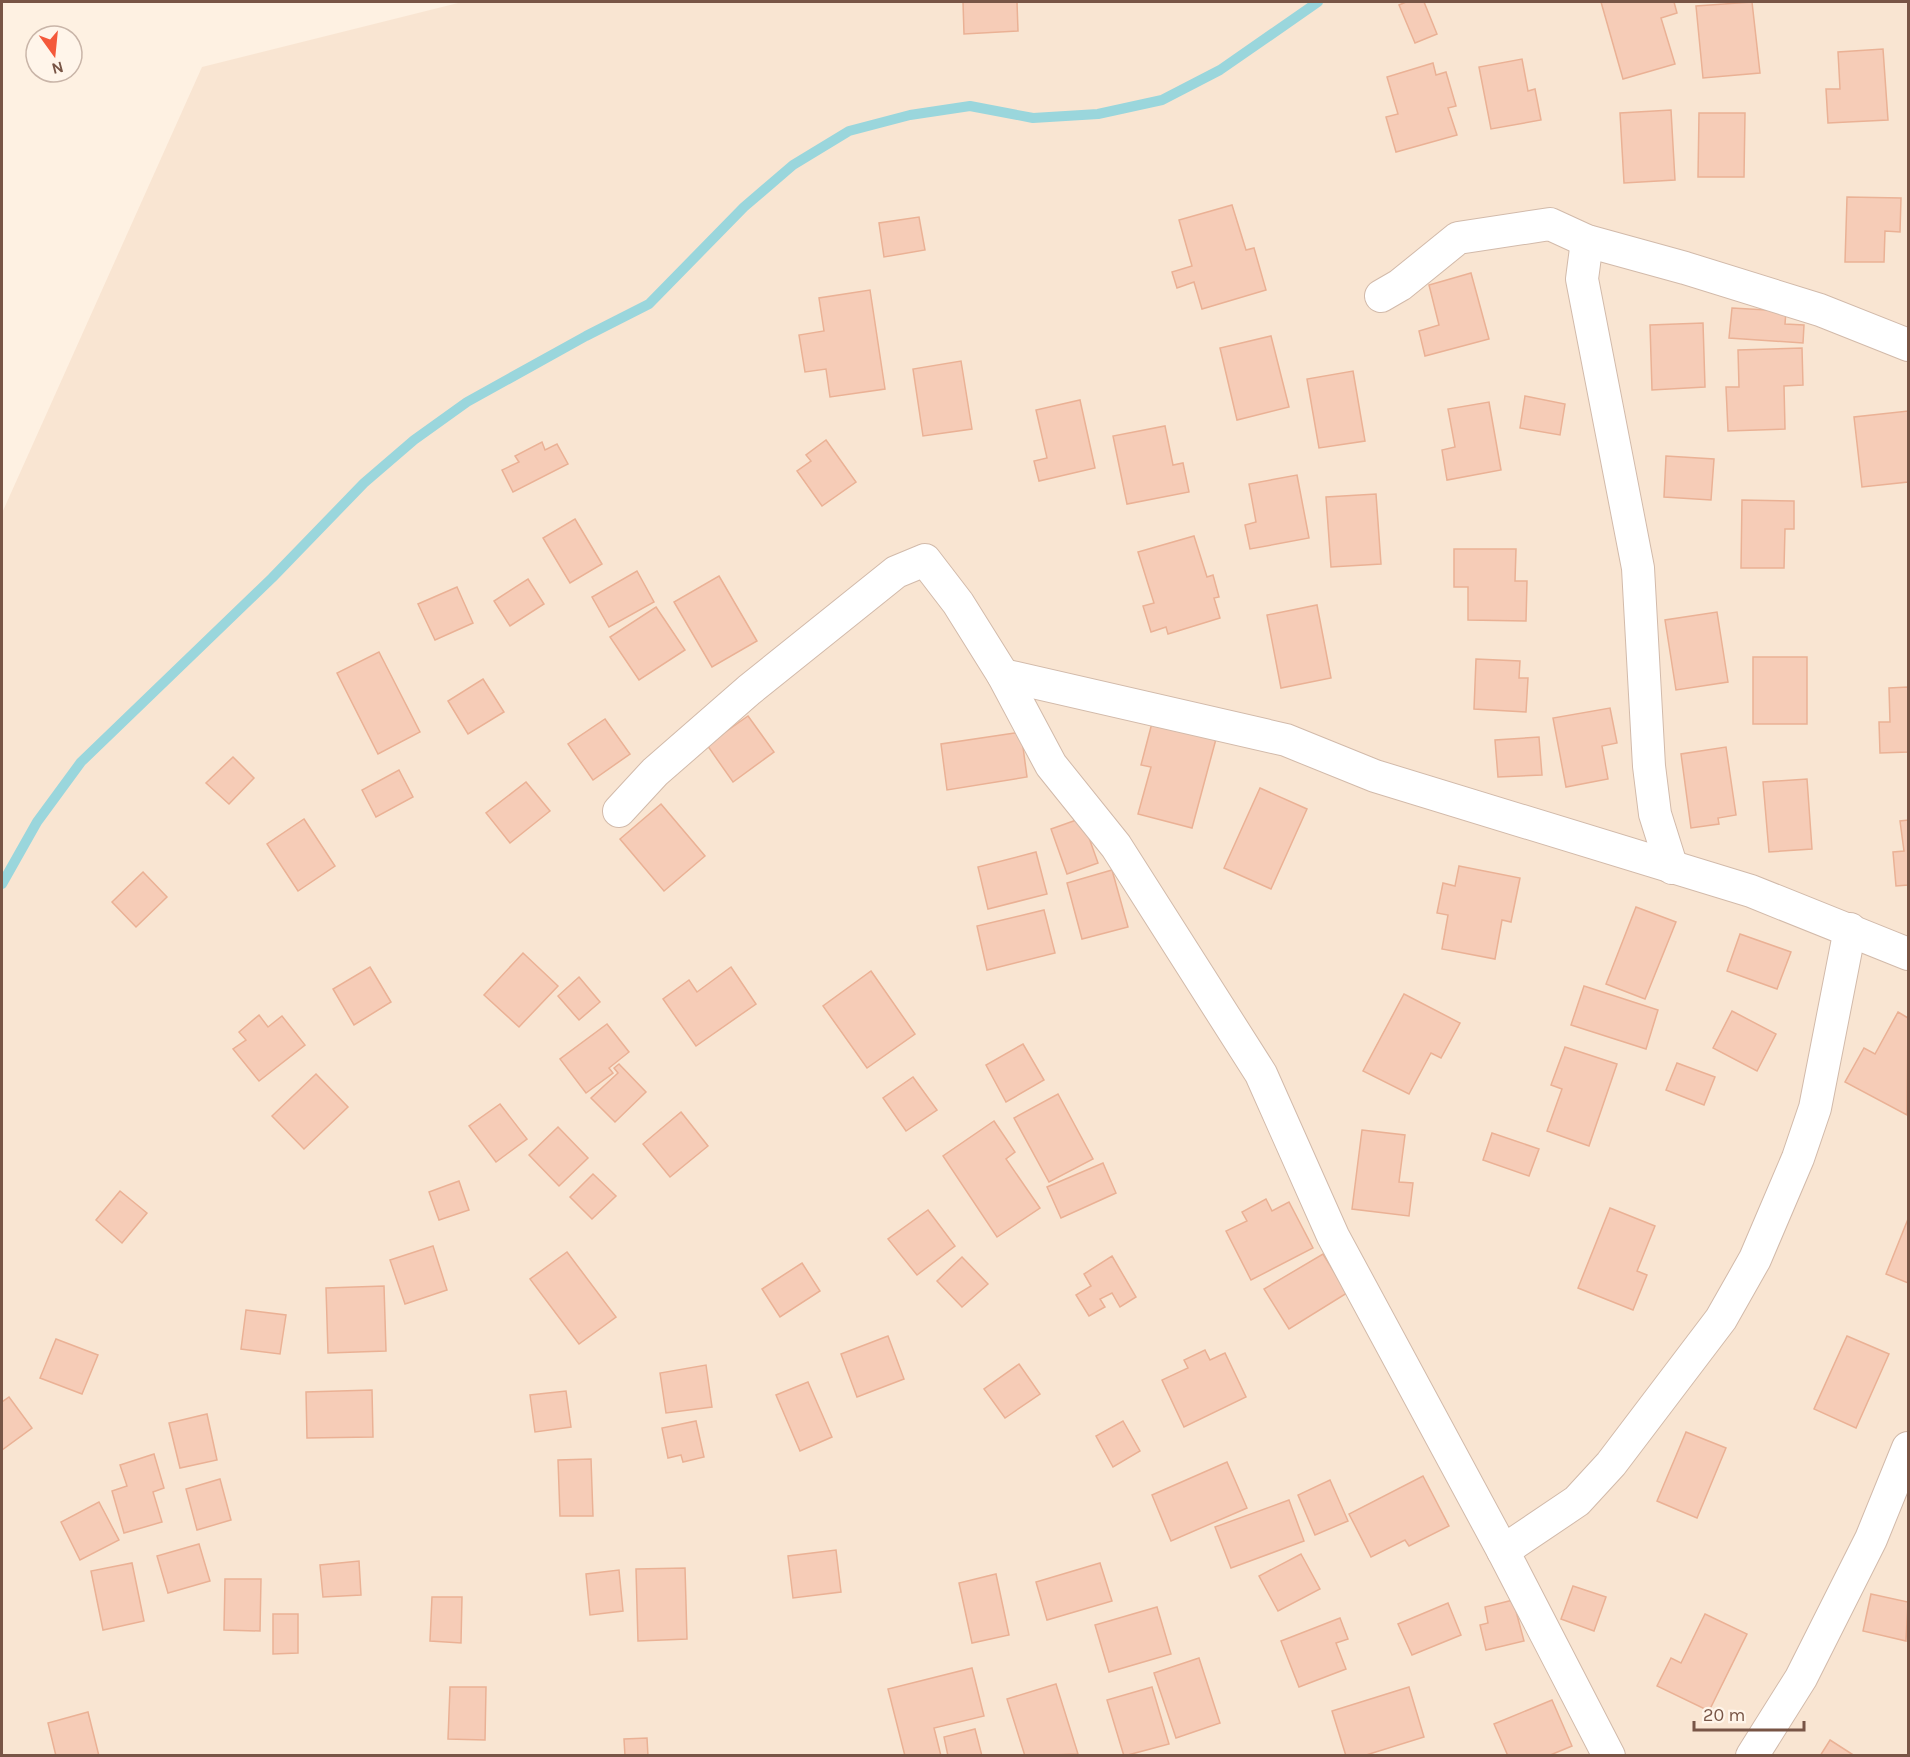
<svg xmlns="http://www.w3.org/2000/svg" width="1910" height="1757" font-family="Karla,sans-serif">
<style>
.residential{fill:#f9e5d2}
.lines{fill:none;stroke-linecap:round;stroke-linejoin:round}
.stream{stroke:#9ad6dc;stroke-width:10}
.building{fill:#f6ccb7;stroke:#eab195;stroke-width:1.5}
.minor-casing{stroke:#d2baaa;stroke-width:34}
.minor{stroke:#fff;stroke-width:32}
</style>
<rect width="100%" height="100%" fill="#fef1e2"/>
<polygon class="residential" points="462,2 1908,2 1908,1755 2,1756 2,513 202,67"/>
<g class="lines">
<polyline class="stream" points="2,884 37,822 81,762 272,578 364,483 414,440 467,402 586,336 649,304 744,207 793,165 849,131 910,115 970,106 1033,118 1098,114 1162,100 1220,70 1318,2"/>
</g>
<g class="building">
<polygon points="963,2 1017,2 1018,31 964,34"/>
<polygon points="1406,2 1424,2 1437,34 1415,43 1399,5"/>
<polygon points="1601,2 1674,2 1677,13 1661,18 1675,64 1623,79"/>
<polygon points="1752,2 1760,73 1703,78 1696,6"/>
<polygon points="1883,49 1888,120 1828,123 1826,89 1840,89 1838,52"/>
<polygon points="1522,59 1528,91 1535,89 1541,120 1491,129 1479,67"/>
<polygon points="1433,63 1436,75 1446,72 1456,106 1448,108 1457,135 1396,152 1386,117 1398,114 1387,77"/>
<polygon points="1671,110 1675,180 1624,183 1620,113"/>
<polygon points="1699,113 1745,113 1744,177 1698,177"/>
<polygon points="1847,197 1901,198 1900,232 1885,231 1884,262 1845,262"/>
<polygon points="1232,205 1246,250 1254,248 1266,290 1202,309 1194,282 1177,288 1172,272 1192,266 1179,220"/>
<polygon points="919,217 925,250 884,257 879,223"/>
<polygon points="1471,273 1489,339 1425,356 1419,331 1439,325 1429,285"/>
<polygon points="870,290 885,389 830,397 826,369 805,372 799,335 824,331 819,298"/>
<polygon points="1732,308 1786,311 1785,324 1804,325 1803,343 1729,338"/>
<polygon points="1703,323 1705,387 1652,390 1650,325"/>
<polygon points="1271,336 1289,407 1237,420 1220,348"/>
<polygon points="1802,348 1803,385 1784,386 1785,429 1728,431 1726,387 1739,387 1738,350"/>
<polygon points="961,361 972,429 923,436 913,369"/>
<polygon points="1353,371 1365,441 1319,448 1307,379"/>
<polygon points="1525,396 1565,404 1560,435 1520,428"/>
<polygon points="1080,400 1095,468 1039,481 1034,461 1047,458 1036,410"/>
<polygon points="1489,402 1501,470 1447,480 1442,450 1455,447 1448,409"/>
<polygon points="1908,411 1908,482 1862,487 1854,417"/>
<polygon points="1165,426 1173,465 1183,463 1189,492 1127,504 1113,436"/>
<polygon points="826,440 856,482 822,506 797,471 811,461 806,455"/>
<polygon points="542,442 545,450 557,444 568,464 513,492 502,470 519,462 515,456"/>
<polygon points="1666,456 1714,459 1711,500 1664,497"/>
<polygon points="1297,475 1309,538 1250,549 1245,525 1256,522 1249,484"/>
<polygon points="1376,494 1381,564 1331,567 1326,497"/>
<polygon points="1742,500 1794,501 1794,529 1785,529 1784,568 1741,568"/>
<polygon points="575,519 602,564 570,583 543,538"/>
<polygon points="1194,536 1207,577 1213,575 1219,597 1214,598 1220,618 1168,634 1166,627 1151,632 1143,606 1154,603 1138,552"/>
<polygon points="1454,549 1516,549 1515,581 1527,581 1526,621 1468,620 1468,587 1454,587"/>
<polygon points="637,571 654,602 609,627 592,597"/>
<polygon points="719,576 757,641 712,667 674,602"/>
<polygon points="528,579 544,604 510,626 494,601"/>
<polygon points="457,587 473,623 435,640 418,604"/>
<polygon points="1317,605 1331,678 1281,688 1267,615"/>
<polygon points="656,607 685,650 639,680 610,637"/>
<polygon points="1717,612 1728,682 1676,690 1665,620"/>
<polygon points="379,652 420,732 378,754 337,673"/>
<rect x="1753" y="657" width="54" height="67"/>
<polygon points="1476,659 1520,661 1519,678 1528,678 1526,712 1474,709"/>
<polygon points="483,679 504,712 468,734 448,701"/>
<polygon points="1908,687 1908,752 1880,753 1879,722 1890,722 1889,688"/>
<polygon points="1610,708 1617,743 1602,746 1608,779 1566,787 1553,718"/>
<polygon points="748,716 774,752 733,782 707,745"/>
<polygon points="605,719 630,754 593,780 568,744"/>
<polygon points="1152,723 1216,739 1192,828 1138,814 1151,767 1141,765"/>
<polygon points="1021,732 1027,777 947,790 941,744"/>
<polygon points="1539,737 1542,775 1498,777 1495,740"/>
<polygon points="1726,747 1736,815 1718,818 1719,824 1691,828 1681,754"/>
<polygon points="233,757 254,778 229,804 206,783"/>
<polygon points="399,770 413,797 376,817 362,790"/>
<polygon points="1807,779 1812,849 1769,852 1763,782"/>
<polygon points="526,782 550,811 510,843 486,813"/>
<polygon points="1260,788 1307,809 1271,889 1224,868"/>
<polygon points="661,804 705,856 664,891 620,839"/>
<polygon points="1082,818 1098,863 1067,874 1051,829"/>
<polygon points="304,819 335,866 298,891 267,844"/>
<polygon points="1908,820 1908,885 1896,886 1893,852 1904,851 1900,821"/>
<polygon points="1036,852 1047,894 988,909 978,867"/>
<polygon points="1459,866 1520,878 1511,922 1502,920 1495,959 1442,949 1448,915 1437,913 1443,883 1455,886"/>
<polygon points="1112,870 1128,927 1082,939 1067,883"/>
<polygon points="143,872 167,897 136,927 112,902"/>
<polygon points="1636,907 1676,922 1645,999 1606,984"/>
<polygon points="1044,910 1055,953 987,970 977,926"/>
<polygon points="1740,934 1791,952 1777,989 1727,971"/>
<polygon points="523,953 558,986 519,1027 484,995"/>
<polygon points="370,967 391,1002 354,1025 333,989"/>
<polygon points="731,967 756,1004 696,1046 663,999 689,980 697,992"/>
<polygon points="871,971 915,1034 867,1068 823,1006"/>
<polygon points="579,977 600,1002 579,1020 558,996"/>
<polygon points="1584,986 1658,1010 1646,1049 1571,1025"/>
<polygon points="1404,994 1460,1023 1441,1058 1431,1053 1409,1094 1363,1071"/>
<polygon points="1732,1011 1776,1034 1757,1071 1713,1048"/>
<polygon points="1898,1012 1908,1018 1907,1115 1845,1082 1864,1048 1875,1054"/>
<polygon points="259,1015 268,1027 282,1016 305,1045 259,1081 233,1049 246,1040 239,1032"/>
<polygon points="607,1024 629,1052 609,1068 613,1073 586,1093 560,1059"/>
<polygon points="1023,1044 1044,1080 1006,1102 986,1065"/>
<polygon points="1565,1047 1617,1064 1589,1146 1547,1131 1562,1089 1551,1085"/>
<polygon points="1677,1063 1715,1077 1704,1105 1666,1090"/>
<polygon points="619,1064 646,1092 615,1122 591,1098 618,1073 614,1068"/>
<polygon points="316,1074 348,1107 304,1149 272,1116"/>
<polygon points="913,1077 937,1110 906,1131 883,1098"/>
<polygon points="1058,1094 1093,1159 1049,1182 1014,1118"/>
<polygon points="500,1104 527,1139 496,1162 469,1126"/>
<polygon points="681,1112 708,1146 670,1177 643,1144"/>
<polygon points="994,1121 1015,1152 1006,1159 1040,1208 997,1237 943,1156"/>
<polygon points="558,1127 588,1158 559,1186 529,1155"/>
<polygon points="1362,1130 1405,1135 1399,1182 1413,1183 1409,1216 1352,1209"/>
<polygon points="1492,1133 1539,1149 1529,1176 1483,1160"/>
<polygon points="1103,1163 1116,1193 1061,1218 1047,1187"/>
<polygon points="593,1174 616,1196 592,1219 570,1197"/>
<polygon points="459,1181 469,1210 439,1220 429,1192"/>
<polygon points="120,1191 147,1213 122,1243 96,1220"/>
<polygon points="1266,1199 1272,1211 1289,1202 1313,1248 1251,1280 1226,1231 1247,1221 1242,1212"/>
<polygon points="1610,1208 1655,1226 1637,1271 1647,1275 1633,1310 1578,1288"/>
<polygon points="928,1210 955,1246 917,1275 888,1239"/>
<polygon points="1908,1219 1908,1283 1886,1274"/>
<polygon points="433,1246 447,1290 405,1304 390,1260"/>
<polygon points="567,1252 616,1317 579,1344 530,1279"/>
<polygon points="1323,1254 1347,1293 1289,1329 1264,1289"/>
<polygon points="1112,1256 1136,1297 1120,1307 1112,1293 1100,1299 1105,1307 1089,1316 1076,1295 1091,1286 1084,1274"/>
<polygon points="962,1257 988,1284 962,1307 937,1281"/>
<polygon points="802,1263 820,1291 780,1317 762,1289"/>
<polygon points="384,1286 386,1351 328,1353 326,1288"/>
<polygon points="246,1310 286,1315 280,1354 241,1349"/>
<polygon points="888,1336 904,1379 857,1397 841,1354"/>
<polygon points="1847,1336 1889,1354 1856,1428 1814,1409"/>
<polygon points="56,1339 98,1355 82,1394 40,1378"/>
<polygon points="1205,1350 1210,1360 1225,1353 1246,1397 1184,1427 1162,1380 1188,1368 1184,1360"/>
<polygon points="1019,1364 1040,1394 1005,1418 984,1389"/>
<polygon points="706,1365 712,1407 666,1413 660,1373"/>
<polygon points="808,1382 832,1437 800,1451 776,1395"/>
<polygon points="372,1390 373,1437 307,1438 306,1392"/>
<polygon points="566,1391 571,1427 535,1432 530,1395"/>
<polygon points="9,1397 32,1428 2,1450 2,1402"/>
<polygon points="207,1414 217,1460 180,1468 169,1423"/>
<polygon points="696,1421 704,1457 683,1462 681,1455 668,1458 662,1428"/>
<polygon points="1123,1421 1140,1451 1113,1467 1096,1436"/>
<polygon points="1686,1432 1726,1448 1697,1518 1657,1501"/>
<polygon points="154,1454 164,1488 153,1492 162,1522 124,1533 112,1491 127,1486 120,1465"/>
<polygon points="591,1459 593,1516 560,1516 558,1460"/>
<polygon points="1227,1462 1247,1508 1171,1541 1152,1495"/>
<polygon points="1423,1476 1449,1526 1409,1546 1405,1540 1371,1557 1349,1514"/>
<polygon points="220,1479 231,1520 197,1530 186,1489"/>
<polygon points="1330,1480 1348,1521 1315,1535 1298,1495"/>
<polygon points="1289,1500 1304,1541 1231,1568 1215,1527"/>
<polygon points="99,1502 119,1540 80,1560 61,1522"/>
<polygon points="199,1544 210,1581 168,1593 157,1556"/>
<polygon points="836,1550 841,1592 793,1598 788,1556"/>
<polygon points="1301,1554 1320,1589 1278,1611 1259,1576"/>
<polygon points="359,1561 361,1595 323,1597 320,1565"/>
<polygon points="132,1563 144,1621 103,1630 91,1571"/>
<polygon points="1100,1563 1112,1601 1047,1620 1036,1582"/>
<polygon points="685,1568 687,1639 638,1641 636,1569"/>
<polygon points="619,1570 623,1611 590,1615 586,1574"/>
<polygon points="996,1574 1009,1635 972,1643 959,1583"/>
<polygon points="225,1579 261,1579 260,1631 224,1630"/>
<polygon points="1573,1586 1606,1597 1594,1631 1561,1619"/>
<polygon points="1871,1594 1908,1602 1906,1641 1863,1631"/>
<polygon points="432,1597 462,1597 461,1643 430,1641"/>
<polygon points="1513,1600 1524,1641 1486,1650 1480,1625 1488,1623 1485,1607"/>
<polygon points="1448,1603 1461,1635 1412,1655 1398,1624"/>
<polygon points="1157,1607 1171,1654 1109,1672 1095,1625"/>
<polygon points="273,1614 298,1614 298,1653 273,1654"/>
<polygon points="1705,1614 1747,1634 1709,1711 1657,1686 1671,1658 1681,1663"/>
<polygon points="1340,1618 1348,1639 1336,1643 1346,1669 1299,1687 1281,1641"/>
<polygon points="1199,1658 1220,1723 1176,1738 1154,1673"/>
<polygon points="972,1668 984,1716 934,1728 941,1756 905,1756 888,1689"/>
<polygon points="1056,1684 1078,1754 1025,1756 1007,1699"/>
<polygon points="450,1687 486,1687 485,1740 448,1739"/>
<polygon points="1152,1687 1169,1744 1124,1756 1107,1700"/>
<polygon points="1409,1687 1424,1737 1363,1756 1346,1756 1332,1711"/>
<polygon points="1552,1700 1572,1746 1548,1756 1508,1756 1494,1724"/>
<polygon points="88,1712 99,1756 56,1756 48,1723"/>
<polygon points="975,1729 982,1756 948,1756 944,1737"/>
<polygon points="647,1738 648,1756 625,1756 624,1739"/>
<polygon points="1830,1740 1855,1756 1820,1756"/>
</g>
<g class="lines">
<g class="minor-casing">
<g id="minor">
<polyline points="1587,241 1582,279 1638,568 1649,766 1655,814 1672,868"/>
<polyline points="1381,296 1400,285 1458,238 1550,224 1587,241 1685,268 1820,310 1908,345"/>
<polyline points="1003,675 1286,740 1375,776 1751,891 1908,954"/>
<polyline points="619,811 655,772 749,690 896,572 925,560 958,603 1003,675 1051,765 1116,846 1261,1074 1333,1236 1503,1551 1609,1756"/>
<polyline points="1503,1551 1577,1501 1611,1464 1721,1319 1755,1259 1798,1158 1815,1108 1850,929"/>
<polyline points="1752,1756 1801,1678 1871,1539 1908,1448"/>
</g>
</g>
<use href="#minor" class="minor"/>
</g>
<rect width="1910" height="1757" fill="none" stroke="#785546" stroke-width="6"/>
<g transform="translate(54 54) rotate(165)"><circle r="28" fill="#fff5ea" stroke="#c9b5a8" stroke-width="1.5"/>
<path d="M0-4.5L10 22L0 15L-10 22Z" fill="#f4593b"/>
<text y="-9" font-size="16" font-weight="bold" text-anchor="middle" fill="#785546">N</text>
</g>
<path d="M1694 1721v9h110v-9" fill="none" stroke="#785546" stroke-width="3"/>
<text x="1703" y="1721" font-size="18" fill="#785546" stroke="#fff5ea" stroke-width="4.5" paint-order="stroke">20 m</text>
</svg>
